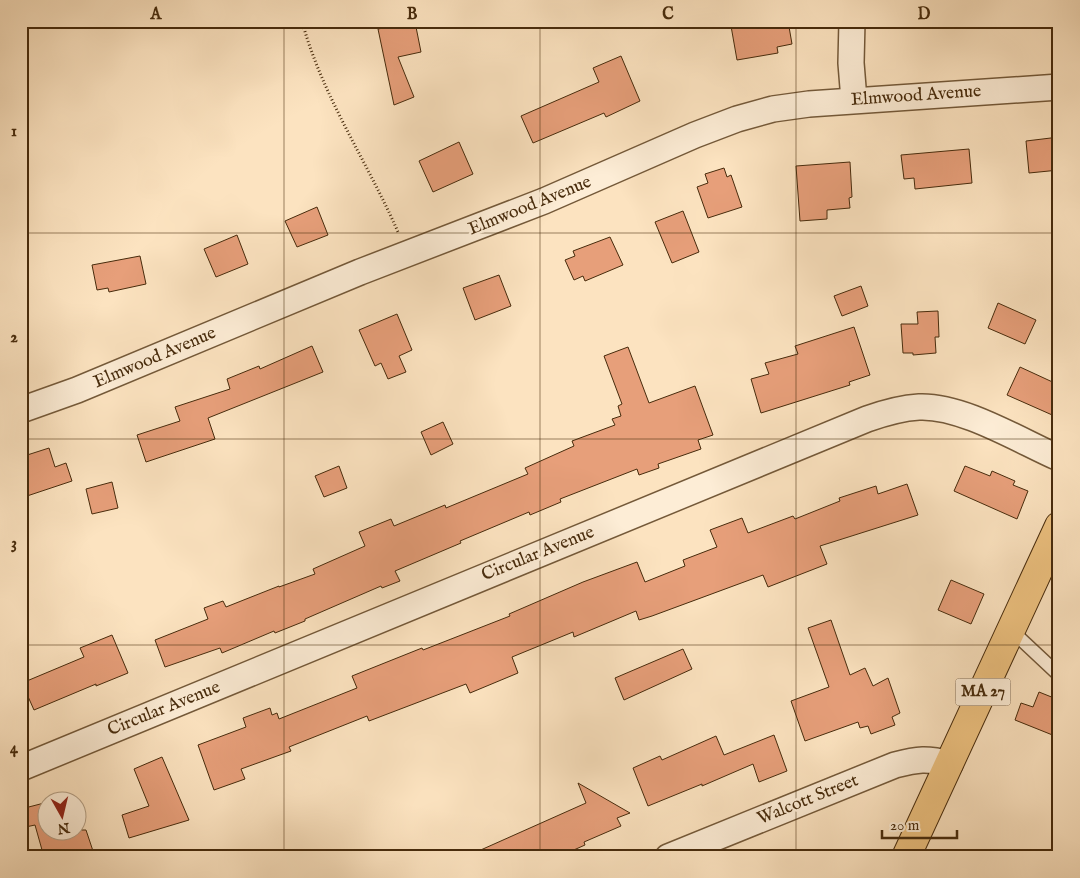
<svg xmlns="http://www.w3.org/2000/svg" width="1080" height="878" font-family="'IM FELL English',serif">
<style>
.building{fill:#e79f7a;stroke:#472b0c}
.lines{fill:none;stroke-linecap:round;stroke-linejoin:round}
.lane-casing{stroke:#745939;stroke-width:15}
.street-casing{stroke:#745939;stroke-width:28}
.primary-casing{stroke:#472b0c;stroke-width:30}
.path{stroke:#472b0c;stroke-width:3;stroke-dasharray:1 2.5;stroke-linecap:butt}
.lane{stroke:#fdedd6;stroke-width:12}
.street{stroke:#fdedd6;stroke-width:25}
.primary{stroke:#eec280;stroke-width:28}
.grid{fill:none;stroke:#472b0c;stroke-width:1;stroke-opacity:0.55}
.labels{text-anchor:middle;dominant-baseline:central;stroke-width:5;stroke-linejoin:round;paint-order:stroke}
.shield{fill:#fdedd6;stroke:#7e6549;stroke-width:1}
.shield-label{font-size:16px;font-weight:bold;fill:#472b0c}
.street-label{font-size:18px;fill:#472b0c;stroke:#fdedd6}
.neatline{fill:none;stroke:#472b0c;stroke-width:2}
.grid-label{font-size:16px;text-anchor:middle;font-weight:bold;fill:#472b0c}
</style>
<rect width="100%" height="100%" fill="#fce3c0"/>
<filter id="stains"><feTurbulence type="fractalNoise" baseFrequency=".004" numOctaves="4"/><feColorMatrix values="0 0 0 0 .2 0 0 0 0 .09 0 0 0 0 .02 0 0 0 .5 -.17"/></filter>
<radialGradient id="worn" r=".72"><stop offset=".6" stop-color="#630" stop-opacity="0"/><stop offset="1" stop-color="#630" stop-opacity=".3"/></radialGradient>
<g class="building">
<polygon points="755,21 788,21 792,44 777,47 778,53 737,60 731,26"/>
<polygon points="415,22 421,52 398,57 414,97 394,105 378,29"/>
<polygon points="621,56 640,101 606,117 604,113 533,143 521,116 599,82 593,68"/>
<polygon points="1059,137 1059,170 1029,173 1026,141"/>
<polygon points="459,142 473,174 433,192 419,161"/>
<polygon points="969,149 972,183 915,189 914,178 904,179 901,155"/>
<polygon points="850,162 852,197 849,198 850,208 827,210 827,219 800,221 796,166"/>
<polygon points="724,168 727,177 731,175 742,207 708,218 697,187 708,183 705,174"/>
<polygon points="317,207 328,235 297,247 285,221"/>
<polygon points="683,211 699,252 672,263 655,222"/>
<polygon points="237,235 248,264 216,277 204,249"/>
<polygon points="610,237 623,265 585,281 583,276 574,280 565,260 575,256 573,251"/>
<polygon points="140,256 146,284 109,292 108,288 97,290 92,265"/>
<polygon points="499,275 511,306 475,320 463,288"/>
<polygon points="861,286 868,306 842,316 834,296"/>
<polygon points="998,303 1036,320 1025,344 988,328"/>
<polygon points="938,311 939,337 935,337 936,353 913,355 913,353 903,353 901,324 918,324 917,312"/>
<polygon points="397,314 412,350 399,356 406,372 388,379 381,363 375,366 359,330"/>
<polygon points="854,327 870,375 849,382 850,385 761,413 751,379 769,374 765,363 798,354 795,346"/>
<polygon points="312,346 323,372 208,418 215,439 146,462 137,435 180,421 175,407 230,389 227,379 259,366 260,369"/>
<polygon points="628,347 649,403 695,386 713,435 698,440 701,449 658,464 659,468 639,475 637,469 560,499 561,502 530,515 529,512 460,541 461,543 395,571 400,581 382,588 381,586 305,619 305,621 275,633 274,631 222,653 220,648 165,667 155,640 208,619 204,608 223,601 226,607 279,586 279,587 315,574 313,569 365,546 359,532 391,519 394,526 445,505 446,508 528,474 525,468 574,446 572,441 615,425 612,419 621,416 618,406 622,404 604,356"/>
<polygon points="1020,367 1059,385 1059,418 1007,395"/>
<polygon points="443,422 453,444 431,455 421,432"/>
<polygon points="49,448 55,467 66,463 72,481 21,498 21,457"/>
<polygon points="339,466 347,488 324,497 315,476"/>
<polygon points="965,466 990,476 992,471 1015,481 1013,485 1028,491 1017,519 954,491"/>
<polygon points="112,482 118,508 92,514 86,489"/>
<polygon points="907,484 918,515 820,546 827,564 768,587 763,575 652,616 639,620 636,611 574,637 573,632 512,657 518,673 470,693 466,684 369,721 367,716 289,747 291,751 241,769 245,779 214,790 198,745 246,727 243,718 270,708 272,715 277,713 279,719 357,688 352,676 422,648 423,650 510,616 509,614 583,582 637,562 645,582 685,566 683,560 717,547 710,530 742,518 748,533 793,516 795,519 840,501 839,498 876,486 878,494"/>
<polygon points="951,580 984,594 971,624 938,610"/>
<polygon points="831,620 850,675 865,668 873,686 888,678 900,713 892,717 895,725 871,734 868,726 860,728 858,722 805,741 791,701 829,687 808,628"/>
<polygon points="112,635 128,673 96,686 96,684 34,710 22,683 84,657 80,648"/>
<polygon points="683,649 692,669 624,700 615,678"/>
<polygon points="1039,692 1059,700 1059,725 1055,736 1015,720 1021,703 1033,707"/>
<polygon points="774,735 787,771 759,782 753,764 702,786 702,784 648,806 633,768 660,756 662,760 716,736 724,755"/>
<polygon points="162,757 189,820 129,838 122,815 149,806 134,769"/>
<polygon points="578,783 630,813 617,818 621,826 584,842 585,845 558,857 465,857 586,803"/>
<polygon points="48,802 48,830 86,830 95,857 44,857 35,825 21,828 21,809"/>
</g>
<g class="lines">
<g class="lane-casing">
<polyline id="lane" points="1011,630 1059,675"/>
</g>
<g class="street-casing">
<g id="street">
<polyline points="852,21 851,63 854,100"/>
<polyline points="21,410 77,390 360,272 544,201 695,135 737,119 773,109 809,104 1059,87"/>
<path d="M21,768L867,419C884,413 901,408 919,407C962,405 1020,441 1059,458"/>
<path d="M668,857L895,765C918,759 927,758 950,764"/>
</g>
</g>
<g class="primary-casing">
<polyline id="primary" points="906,857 1059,526"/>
</g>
<path class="path" d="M302,21C322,96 367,161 398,232"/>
<use href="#lane" class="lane"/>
<use href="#street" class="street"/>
<use href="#primary" class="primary"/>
</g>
<path class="grid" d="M284,21V857M540,21V857M796,21V857M21,233H1059M21,439H1059M21,645H1059"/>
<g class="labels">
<rect class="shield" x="955.5" y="678.5" width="55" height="27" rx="4"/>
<g class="shield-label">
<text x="983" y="692">MA 27</text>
</g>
<g class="street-label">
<text transform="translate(916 96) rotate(-4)">Elmwood Avenue</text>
<text transform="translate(530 206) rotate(-22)">Elmwood Avenue</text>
<text transform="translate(155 358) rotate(-23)">Elmwood Avenue</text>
<text transform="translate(538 554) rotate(-22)">Circular Avenue</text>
<text transform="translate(164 709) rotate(-22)">Circular Avenue</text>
<text transform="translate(808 800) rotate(-22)">Walcott Street</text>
</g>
</g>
<rect width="1080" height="878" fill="none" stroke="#fce3c0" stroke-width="55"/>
<g transform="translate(62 816) rotate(172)"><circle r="24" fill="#fdedd6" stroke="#b49f85"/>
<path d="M0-4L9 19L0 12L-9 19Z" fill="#8f2418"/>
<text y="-8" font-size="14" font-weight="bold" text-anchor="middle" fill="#472b0c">N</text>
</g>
<path d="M882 830v8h75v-8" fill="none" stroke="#472b0c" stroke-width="2.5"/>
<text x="890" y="830" font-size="15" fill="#472b0c" stroke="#fdedd6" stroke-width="4" paint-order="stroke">20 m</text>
<rect x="28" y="28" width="1024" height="822" class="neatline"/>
<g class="grid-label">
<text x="156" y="19">A</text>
<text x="412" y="19">B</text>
<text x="668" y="19">C</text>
<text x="924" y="19">D</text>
<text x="14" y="136">1</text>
<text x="14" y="342">2</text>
<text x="14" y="548">3</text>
<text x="14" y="753">4</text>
</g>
<rect width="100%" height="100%" filter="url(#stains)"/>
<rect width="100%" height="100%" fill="url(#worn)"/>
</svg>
